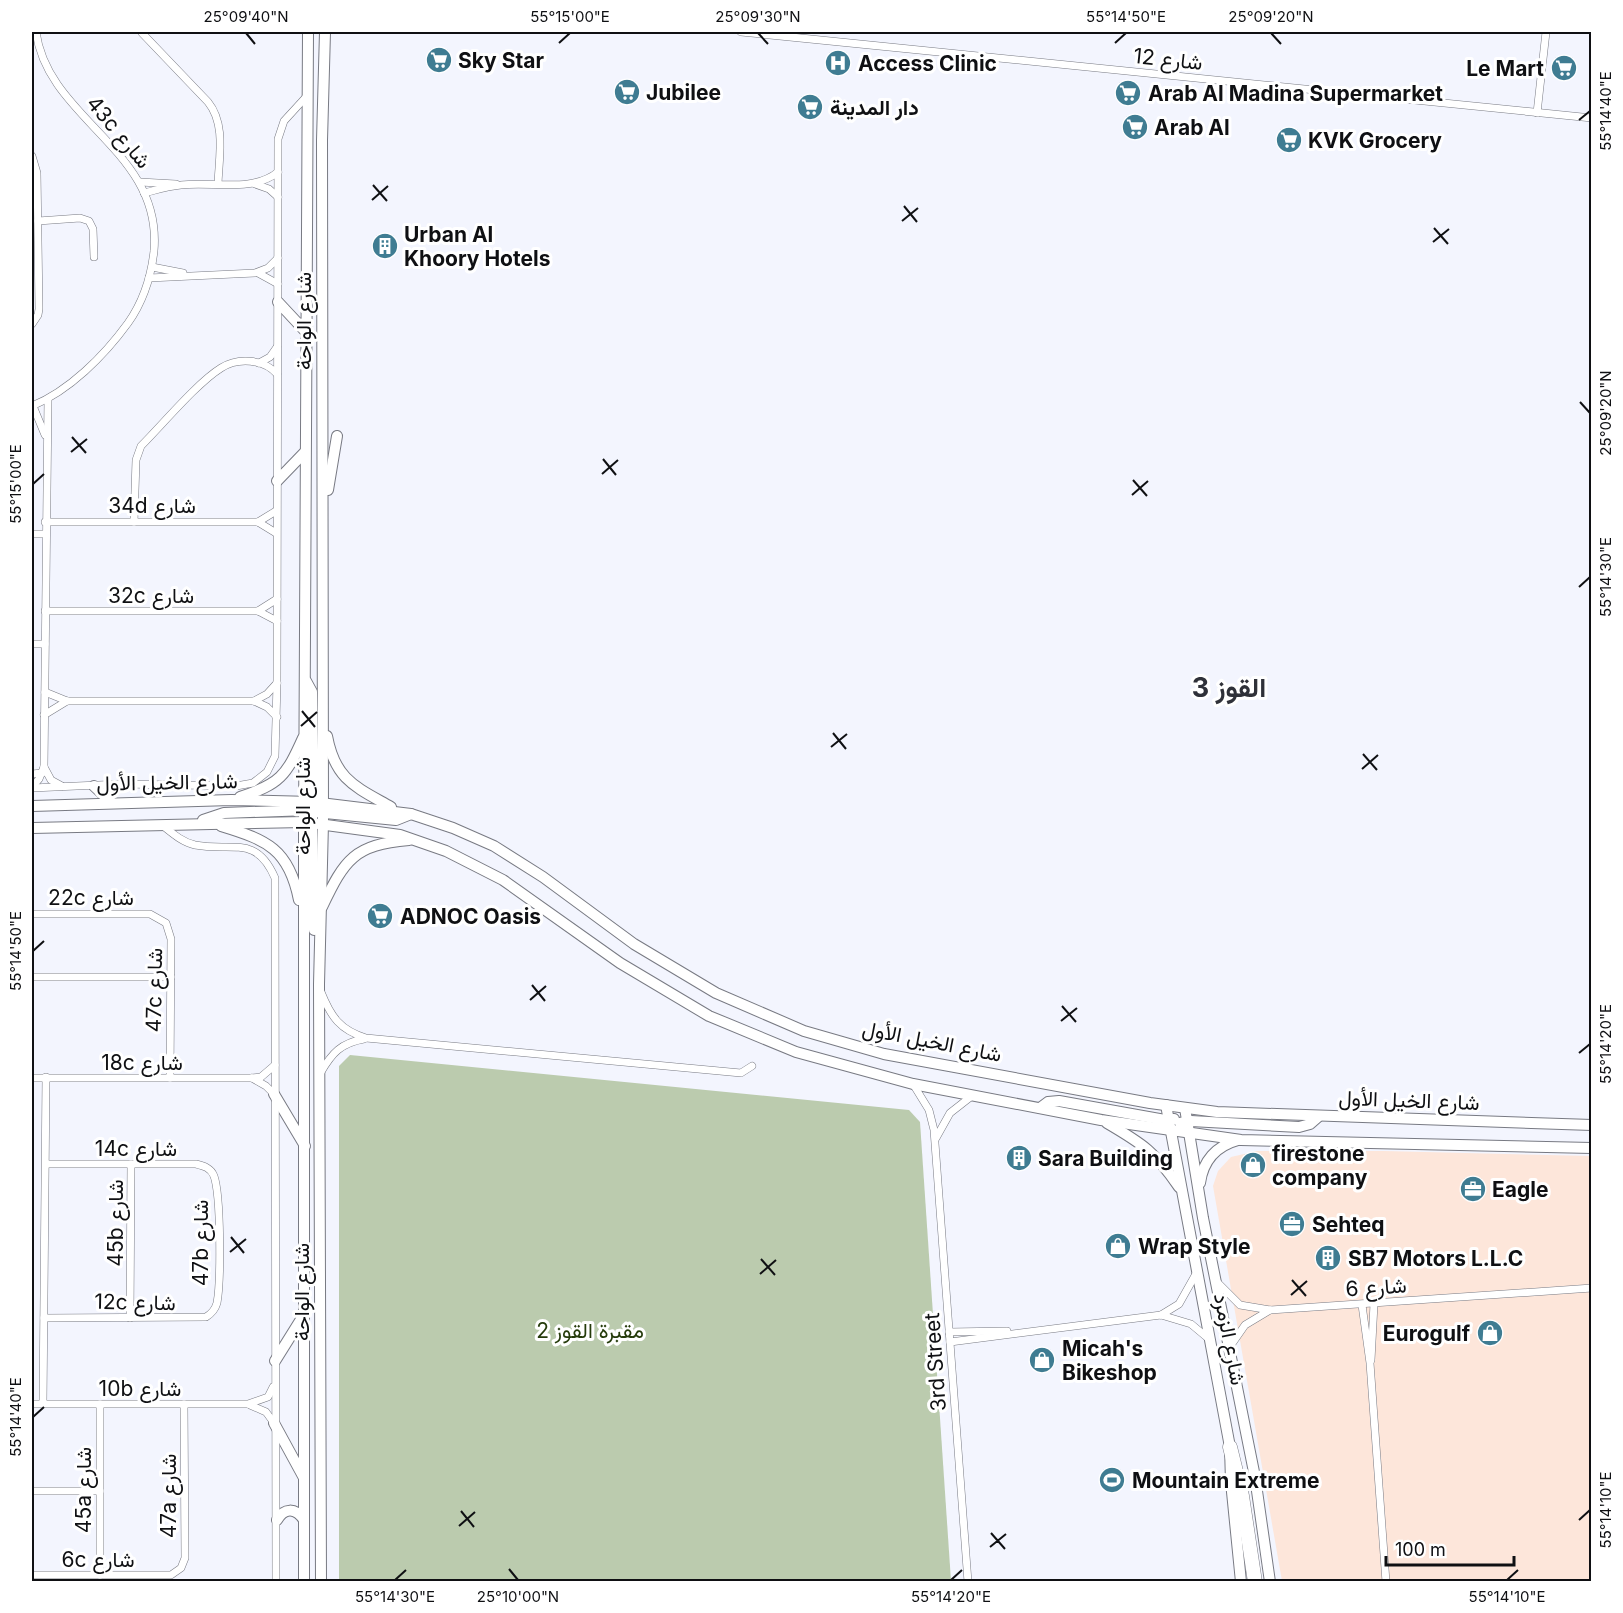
<svg xmlns="http://www.w3.org/2000/svg" width="1623" height="1613" font-family="Inter,Vazirmatn,sans-serif">
<style>
.commercial{fill:#fde6da}
.green{fill:#bbcbae}
.lines{fill:none;stroke-linecap:round;stroke-linejoin:round}
.street-casing{stroke:#787a83;stroke-width:8}
.secondary-casing{stroke:#787a83;stroke-width:12}
.highway-casing{stroke:#787a83;stroke-width:15}
.street{stroke:#fff;stroke-width:7}
.secondary{stroke:#fff;stroke-width:10}
.highway{stroke:#fff;stroke-width:14}
.ticks{fill:none;stroke:#0f1013;stroke-width:2}
.labels{text-anchor:middle;dominant-baseline:central;stroke-width:6;stroke-linejoin:round;paint-order:stroke}
.street-label{font-size:21px;fill:#0f1013;stroke:#fff}
.poi-label{font-size:21px;font-weight:bold;fill:#0f1013;stroke:#fff;text-anchor:start}
.park-label{font-size:21px;fill:#253b0b;stroke:#fff}
.district-label{font-size:27px;font-weight:bold;fill:#2f3139;stroke:#fff}
.neatline{fill:none;stroke:#0f1013;stroke-width:2}
.ticks-label{font-size:15px;text-anchor:middle;fill:#0f1013}
</style>
<rect width="100%" height="100%" fill="#f3f5fe"/>
<polygon class="commercial" points="1257,1151 1384,1151 1591,1156 1591,1581 1282,1581 1213,1186 1218,1171 1231,1157"/>
<polygon class="green" points="350,1055 909,1110 920,1122 951,1581 339,1581 339,1066"/>
<g class="lines">
<g class="street-casing">
<g id="street">
<polyline points="741,32 1592,118"/>
<path d="M142,33L208,102C226,124 219,157 218,184"/>
<polyline points="1537,113 1546,32"/>
<polyline points="32,156 37,173 39,309 38,315 32,324"/>
<polyline points="140,182 176,184"/>
<polyline points="255,184 269,189 278,197"/>
<path d="M144,193C156,190 169,186 181,185C212,181 252,193 278,172"/>
<polyline points="38,221 80,218 89,221 93,229 94,257"/>
<polyline points="152,267 183,273"/>
<polyline points="258,273 278,284"/>
<polyline points="149,278 255,273 268,268 278,258"/>
<polyline points="259,363 270,357 277,347"/>
<path d="M32,406C69,391 104,356 128,323C143,302 151,277 154,251C163,150 48,120 36,32"/>
<polyline points="33,406 45,435"/>
<polyline points="45,522 258,522 276,533"/>
<path d="M134,522L136,460L141,446C163,424 197,383 221,368C238,357 264,359 277,374"/>
<polyline points="258,522 276,511"/>
<polyline points="32,534 46,534"/>
<polyline points="45,611 258,611 277,621"/>
<polyline points="258,611 277,599"/>
<polyline points="32,644 45,644"/>
<polyline points="45,692 67,701 254,701 267,707 277,717"/>
<polyline points="254,701 267,694 277,683"/>
<polyline points="44,715 67,701"/>
<polyline points="44,767 51,780 62,786"/>
<polyline points="32,774 42,773"/>
<polyline points="32,787 39,779 44,767 48,399"/>
<polyline points="32,788 121,784 236,786 253,783 267,772 275,756 277,683 278,139 284,121 306,97"/>
<path d="M162,825C172,833 182,842 195,845C232,852 256,834 275,878L276,1582"/>
<polyline points="32,914 150,914 166,923 171,939 170,1078"/>
<polyline points="32,977 171,977"/>
<path d="M321,992C331,1017 340,1030 366,1038L741,1073L752,1066"/>
<path d="M321,1072C332,1053 341,1043 364,1039"/>
<polyline points="32,1078 252,1078 261,1077 275,1065"/>
<polyline points="252,1078 266,1086 274,1094"/>
<polyline points="913,1084 929,1110 934,1130 968,1582"/>
<polyline points="936,1138 950,1113 973,1095"/>
<polyline points="1218,1283 1240,1305 1270,1310 1592,1288"/>
<polyline points="1362,1305 1370,1363 1386,1582"/>
<polyline points="1161,1315 1179,1304 1197,1272"/>
<path d="M44,1318L206,1317C211,1314 215,1310 217,1303C221,1281 221,1196 214,1176C211,1168 204,1166 196,1164H46"/>
<polyline points="130,1318 131,1164"/>
<polyline points="949,1332 1007,1331"/>
<polyline points="950,1342 1161,1315 1191,1324 1209,1339"/>
<polyline points="1229,1348 1245,1325 1270,1310"/>
<polyline points="1371,1360 1374,1304"/>
<polyline points="32,1404 248,1404 268,1397 273,1387"/>
<polyline points="43,1404 46,1077"/>
<polyline points="250,1405 266,1412 274,1423"/>
<polyline points="32,1491 100,1491"/>
<polyline points="32,1575 171,1575 181,1568 185,1558 184,1404"/>
<polyline points="100,1575 100,1404"/>
</g>
</g>
<g class="secondary-casing">
<g id="secondary">
<polyline points="278,302 306,332"/>
<polyline points="277,481 305,452"/>
<polyline points="328,490 337,436"/>
<polyline points="306,681 312,692 314,807"/>
<path d="M327,736C335,780 356,787 391,807"/>
<polyline points="94,786 111,802"/>
<path d="M240,797C280,784 286,776 303,738"/>
<polyline points="32,806 231,800 312,802 411,814 453,828 494,846 543,877 634,944 716,993 804,1031 884,1054 1150,1103 1217,1112 1592,1125"/>
<polyline points="315,812 396,820 411,814"/>
<polyline points="312,817 314,930"/>
<polyline points="203,820 224,813 309,810"/>
<path d="M221,826C267,840 289,849 299,900"/>
<polyline points="32,828 304,822 400,835 446,851 503,880 620,963 709,1016 796,1052 913,1084 1101,1120 1241,1140 1592,1148"/>
<path d="M322,907C345,859 354,845 409,840"/>
<polyline points="274,1094 305,1146"/>
<polyline points="1166,1105 1230,1447 1231,1482 1241,1582"/>
<polyline points="1040,1108 1048,1102 1059,1101 1165,1120 1174,1119"/>
<polyline points="1185,1108 1203,1218 1255,1477 1270,1582"/>
<path d="M1107,1123C1143,1144 1155,1152 1179,1187"/>
<polyline points="1180,1123 1191,1121 1299,1127 1310,1124 1318,1117"/>
<path d="M1200,1183C1203,1161 1216,1146 1238,1140"/>
<polyline points="275,1361 305,1313"/>
<polyline points="274,1423 304,1478"/>
<path d="M277,1520C284,1508 295,1507 304,1520"/>
<polyline points="304,1582 304,831 308,32"/>
<polyline points="321,1582 319,984 323,823 322,140 325,32"/>
</g>
</g>
<g class="highway-casing">
<polyline id="highway" points="1230,1447 1242,1496 1255,1582"/>
</g>
<use href="#street" class="street"/>
<use href="#secondary" class="secondary"/>
<use href="#highway" class="highway"/>
</g>
<path class="ticks" d="M246,33L255,44M758,33L768,44M1271,33L1281,44M559,43L570,33M1115,43L1126,33M1579,120L1590,111M373,185L387,201M372,200L388,186M904,206L917,222M902,221L918,208M1434,228L1448,244M1433,242L1449,229M1580,402L1590,413M72,437L86,453M71,452L87,439M603,459L616,475M602,474L618,460M1133,480L1147,496M33,484L44,474M1132,495L1148,481M1579,587L1590,577M302,711L315,727M301,726L317,712M833,733L846,749M831,747L847,734M1363,754L1377,770M1362,769L1378,755M33,951L44,941M532,985L545,1001M530,1000L546,986M1062,1006L1076,1022M1061,1021L1077,1008M1579,1053L1590,1044M231,1237L244,1253M230,1252L246,1239M761,1259L775,1275M760,1274L776,1260M1292,1280L1306,1296M1291,1295L1307,1281M33,1417L44,1407M461,1511L474,1527M1579,1520L1590,1510M459,1526L475,1512M991,1533L1005,1549M990,1547L1006,1534M509,1569L518,1580M395,1580L406,1570M951,1580L962,1570M1507,1580L1518,1570"/>
<defs>
<g id="supermarket-disc" transform="scale(1.35)"><circle r="9.5" fill="#3f7c92" stroke="#fff"/><path d="M-6-5.5h2.5l.6 2H6L4.5 2H-2.5L-4.4-4H-6ZM-1.5 3.2a1.3 1.3 0 1 0 .1 0ZM3 3.2a1.3 1.3 0 1 0 .1 0Z" fill="#fff"/></g>
<g id="hospital-disc" transform="scale(1.35)"><circle r="9.5" fill="#3f7c92" stroke="#fff"/><path d="M-5-5h3v3.5h4V-5h3V5h-3V1.5h-4V5h-3Z" fill="#fff"/></g>
<g id="building-disc" transform="scale(1.35)"><circle r="9.5" fill="#3f7c92" stroke="#fff"/><path d="M-4-6H4V6H1V3H-1V6H-4ZM-2.5-4.3h1.7v1.8h-1.7ZM.8-4.3h1.7v1.8H.8ZM-2.5-1h1.7V.8h-1.7ZM.8-1h1.7V.8H.8Z" fill="#fff"/></g>
<g id="shop-disc" transform="scale(1.35)"><circle r="9.5" fill="#3f7c92" stroke="#fff"/><path d="M-5-2.5h2.3a2.7 3.5 0 0 1 5.4 0H5L5.5 6h-11ZM-1.5-2.5h3a1.5 2.3 0 0 0-3 0Z" fill="#fff"/></g>
<g id="office-disc" transform="scale(1.35)"><circle r="9.5" fill="#3f7c92" stroke="#fff"/><path d="M-6-3h4V-5.5h4V-3h4V5H-6ZM-1-4.5V-3h2v-1.5ZM-6 0V1H6V0Z" fill="#fff"/></g>
<g id="stadium-disc" transform="scale(1.35)"><circle r="9.5" fill="#3f7c92" stroke="#fff"/><path d="M0-5a6.5 5 0 1 0 0 10a6.5 5 0 1 0 0-10ZM-3.5-1.8h7v3.6h-7Z" fill="#fff"/></g>
</defs>
<g fill-rule="evenodd">
<use href="#supermarket-disc" x="439" y="60"/>
<use href="#hospital-disc" x="838" y="63"/>
<use href="#supermarket-disc" x="1564" y="68"/>
<use href="#supermarket-disc" x="627" y="92"/>
<use href="#supermarket-disc" x="1128" y="93"/>
<use href="#supermarket-disc" x="810" y="107"/>
<use href="#supermarket-disc" x="1135" y="127"/>
<use href="#supermarket-disc" x="1289" y="140"/>
<use href="#building-disc" x="385" y="246"/>
<use href="#supermarket-disc" x="380" y="916"/>
<use href="#building-disc" x="1019" y="1158"/>
<use href="#shop-disc" x="1253" y="1165"/>
<use href="#office-disc" x="1473" y="1189"/>
<use href="#office-disc" x="1292" y="1224"/>
<use href="#shop-disc" x="1118" y="1246"/>
<use href="#building-disc" x="1328" y="1258"/>
<use href="#shop-disc" x="1490" y="1333"/>
<use href="#shop-disc" x="1042" y="1360"/>
<use href="#stadium-disc" x="1112" y="1480"/>
</g>
<g class="labels">
<g class="street-label">
<text transform="translate(1168 59) rotate(6)">شارع 12</text>
<text transform="translate(119 132) rotate(50)">43c شارع</text>
<text transform="translate(303 321) rotate(-90)">شارع الواحة</text>
<text x="152" y="505">34d شارع</text>
<text x="151" y="595">32c شارع</text>
<text transform="translate(167 782) rotate(-1)">شارع الخيل الأول</text>
<text transform="translate(302 806) rotate(-90)">شارع الواحة</text>
<text x="91" y="897">22c شارع</text>
<text transform="translate(154 990) rotate(-89)">47c شارع</text>
<text transform="translate(932 1041) rotate(11)">شارع الخيل الأول</text>
<text x="142" y="1062">18c شارع</text>
<text transform="translate(1409 1100) rotate(2)">شارع الخيل الأول</text>
<text x="136" y="1148">14c شارع</text>
<text transform="translate(115 1223) rotate(-90)">45b شارع</text>
<text transform="translate(200 1243) rotate(-90)">47b شارع</text>
<text transform="translate(1376 1287) rotate(-4)">شارع 6</text>
<text transform="translate(301 1292) rotate(-90)">شارع الواحة</text>
<text transform="translate(135 1302) rotate(1)">12c شارع</text>
<text transform="translate(1230 1339) rotate(79)">شارع الزمرد</text>
<text transform="translate(935 1362) rotate(-94)">3rd Street</text>
<text x="140" y="1388">10b شارع</text>
<text transform="translate(83 1490) rotate(-90)">45a شارع</text>
<text transform="translate(168 1496) rotate(-90)">47a شارع</text>
<text x="98" y="1559">6c شارع</text>
</g>
<g class="poi-label">
<text x="458" y="60">Sky Star</text>
<text x="858" y="63">Access Clinic</text>
<text x="1544" y="68" text-anchor="end">Le Mart</text>
<text x="646" y="92">Jubilee</text>
<text x="1148" y="93">Arab Al Madina Supermarket</text>
<text x="830" y="107">دار المدينة</text>
<text x="1154" y="127">Arab Al</text>
<text x="1308" y="140">KVK Grocery</text>
<text x="404" y="234">Urban Al<tspan x="404" dy="24">Khoory Hotels</tspan></text>
<text x="400" y="916">ADNOC Oasis</text>
<text x="1272" y="1153">firestone<tspan x="1272" dy="24">company</tspan></text>
<text x="1038" y="1158">Sara Building</text>
<text x="1492" y="1189">Eagle</text>
<text x="1312" y="1224">Sehteq</text>
<text x="1138" y="1246">Wrap Style</text>
<text x="1348" y="1258">SB7 Motors L.L.C</text>
<text x="1470" y="1333" text-anchor="end">Eurogulf</text>
<text x="1062" y="1348">Micah's<tspan x="1062" dy="24">Bikeshop</tspan></text>
<text x="1132" y="1480">Mountain Extreme</text>
</g>
<g class="park-label">
<text x="590" y="1330">مقبرة القوز 2</text>
</g>
<g class="district-label">
<text x="1229" y="687">القوز 3</text>
</g>
</g>
<rect width="1623" height="1613" fill="none" stroke="#ffffff" stroke-width="66"/>
<path d="M1386 1556v9h128v-9" fill="none" stroke="#0f1013" stroke-width="3"/>
<text x="1395" y="1556" font-size="18" fill="#0f1013" stroke="#ffffff" stroke-width="4.5" paint-order="stroke">100 m</text>
<rect x="33" y="33" width="1557" height="1547" class="neatline"/>
<g class="ticks-label">
<text x="246" y="22">25°09'40"N</text>
<text x="570" y="22">55°15'00"E</text>
<text x="758" y="22">25°09'30"N</text>
<text x="1126" y="22">55°14'50"E</text>
<text x="1271" y="22">25°09'20"N</text>
<text transform="translate(1606 111) rotate(-90)" y="5">55°14'40"E</text>
<text transform="translate(1606 413) rotate(-90)" y="5">25°09'20"N</text>
<text transform="translate(16 484) rotate(-90)" y="5">55°15'00"E</text>
<text transform="translate(1606 577) rotate(-90)" y="5">55°14'30"E</text>
<text transform="translate(16 951) rotate(-90)" y="5">55°14'50"E</text>
<text transform="translate(1606 1044) rotate(-90)" y="5">55°14'20"E</text>
<text transform="translate(16 1417) rotate(-90)" y="5">55°14'40"E</text>
<text transform="translate(1606 1510) rotate(-90)" y="5">55°14'10"E</text>
<text x="395" y="1602">55°14'30"E</text>
<text x="518" y="1602">25°10'00"N</text>
<text x="951" y="1602">55°14'20"E</text>
<text x="1507" y="1602">55°14'10"E</text>
</g>
</svg>
